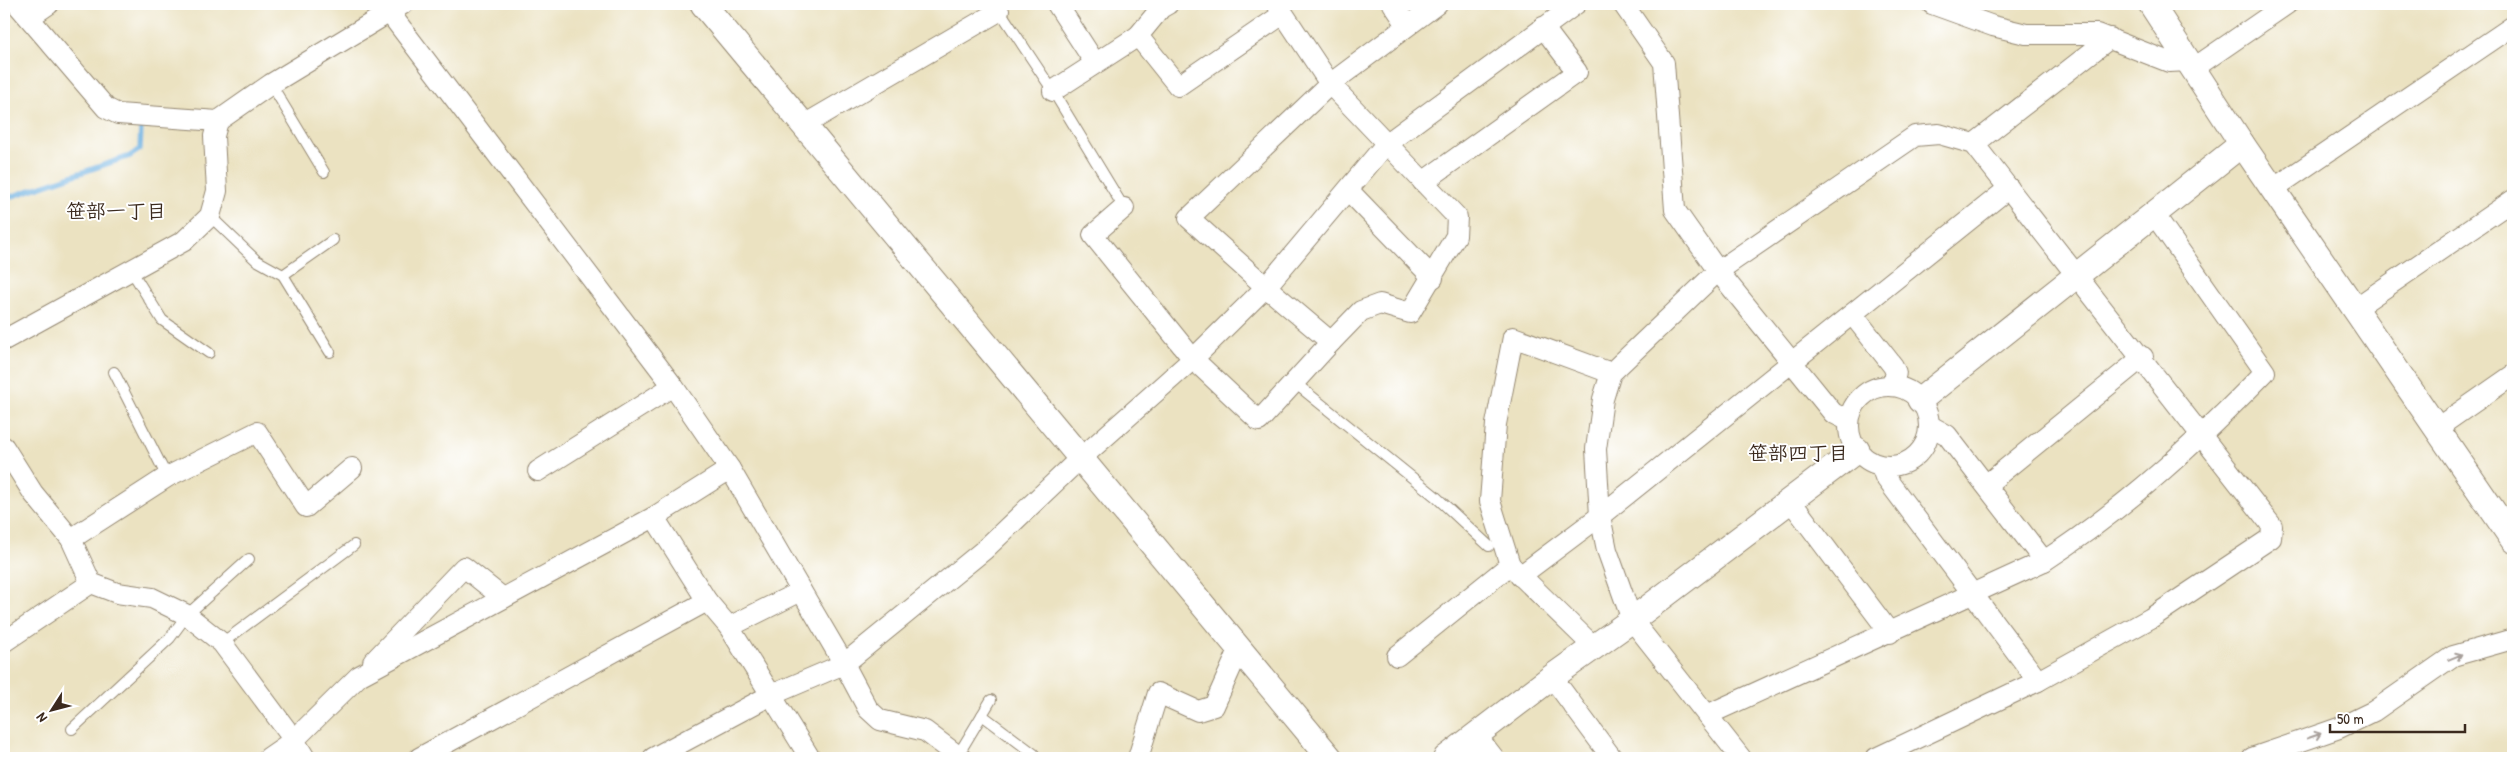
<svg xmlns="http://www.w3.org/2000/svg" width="2517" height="762" font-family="'Patrick Hand','Klee One',sans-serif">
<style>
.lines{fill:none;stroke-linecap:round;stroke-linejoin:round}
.stream{stroke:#69aedf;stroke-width:5.5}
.service-casing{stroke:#938670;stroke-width:12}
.minor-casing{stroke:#938670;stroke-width:22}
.tertiary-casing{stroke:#938670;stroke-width:27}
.service{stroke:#fff;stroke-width:10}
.minor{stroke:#fff;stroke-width:20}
.tertiary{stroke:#fff;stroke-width:25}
.oneway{stroke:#a79f9a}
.labels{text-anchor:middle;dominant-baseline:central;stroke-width:4;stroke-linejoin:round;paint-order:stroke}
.neighbourhood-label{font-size:20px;font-weight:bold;fill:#3b2a1e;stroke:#fff}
</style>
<rect width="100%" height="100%" fill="#fff"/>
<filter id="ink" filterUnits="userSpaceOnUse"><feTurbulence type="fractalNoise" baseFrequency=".02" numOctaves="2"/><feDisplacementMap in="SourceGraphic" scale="10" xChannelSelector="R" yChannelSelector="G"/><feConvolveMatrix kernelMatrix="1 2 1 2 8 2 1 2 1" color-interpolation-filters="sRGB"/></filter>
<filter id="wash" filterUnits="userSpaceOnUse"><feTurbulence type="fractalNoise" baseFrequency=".0096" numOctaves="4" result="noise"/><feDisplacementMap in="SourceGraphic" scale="20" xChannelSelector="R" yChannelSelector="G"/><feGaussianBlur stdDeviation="1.12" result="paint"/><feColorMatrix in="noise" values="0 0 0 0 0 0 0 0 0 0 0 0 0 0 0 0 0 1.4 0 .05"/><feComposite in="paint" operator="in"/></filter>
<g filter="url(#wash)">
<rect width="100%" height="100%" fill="#ebe2c1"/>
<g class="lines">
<polyline class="stream" points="4,199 130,156 140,149 141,126"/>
</g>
</g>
<g filter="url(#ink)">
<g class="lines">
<g class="service-casing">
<g id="service">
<polyline points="998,8 1053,91 1124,208"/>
<polyline points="271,84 324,172"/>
<polyline points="210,216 256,260 283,275 330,352"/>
<polyline points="131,270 162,320 209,353"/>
<polyline points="283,275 333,240"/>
<polyline points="114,372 167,477"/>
<polyline points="1295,383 1435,496 1489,546"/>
<polyline points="222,643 354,545"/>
<polyline points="982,715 1034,754"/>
<polyline points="72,729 170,638 187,615 249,559"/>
<polyline points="958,755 991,700"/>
</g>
</g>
<g class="minor-casing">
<g id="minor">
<polyline points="17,4 106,108 118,114 218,121 271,84 403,4"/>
<polyline points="1057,4 1095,63"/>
<polyline points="1277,4 1330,84 1457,217 1456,236 1410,313 1380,304 1361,311 1331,342"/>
<polyline points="1393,4 1407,25"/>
<polyline points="1437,4 1330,84 1189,218 1266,287 1386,144 1576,4"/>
<polyline points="1623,4 1664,63 1675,210 1718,271 1833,413 1849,421"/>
<polyline points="1932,4 1993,26 2026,34 2097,34 2169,62 2189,61"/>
<polyline points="389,12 673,386 730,469 844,664 868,709 880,720 925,731 961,758"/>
<polyline points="30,17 49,4"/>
<polyline points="1138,36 1161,8 1168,4"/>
<polyline points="2194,68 2287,4"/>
<polyline points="1053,91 1138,36 1178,86 1283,14"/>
<polyline points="804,125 999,11"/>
<polyline points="1974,144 2110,38"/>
<polyline points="1423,182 1577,72 1543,27"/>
<polyline points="2273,189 2513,26"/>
<polyline points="1349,191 1433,278"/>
<polyline points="2354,309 2513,200"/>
<polyline points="1853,315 1893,366 1896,373 1892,386"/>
<polyline points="4,340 184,241 210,216 217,191 214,136 218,121"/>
<circle cx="1889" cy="426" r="40"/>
<polyline points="1929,425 1947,435 2044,561"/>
<polyline points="2437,428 2513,375"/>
<polyline points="4,447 33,493 71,539 91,583 117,593 152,598 187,615 222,643 294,740 305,758"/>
<polyline points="1881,466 1885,477 2038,681"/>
<polyline points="538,471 673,386"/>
<polyline points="1986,485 2143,357"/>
<polyline points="1790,500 1890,633"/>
<polyline points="654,517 707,601 729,627 810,758"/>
<polyline points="71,539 167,477 257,432 306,507 352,468"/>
<polyline points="1511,566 1594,647"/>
<polyline points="1520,576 1600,516 2009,188"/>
<polyline points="729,627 801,591"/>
<polyline points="4,642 91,583"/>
<polyline points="1397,656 1510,565 1490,501 1496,424 1513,337 1611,373"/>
<polyline points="373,662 464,567 503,598"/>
<polyline points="1552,677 1612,758"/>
<path d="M1707,715L2044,561C2126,508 2197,442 2265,372L2154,214"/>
<polyline points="1476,735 1494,758"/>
<polyline points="268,758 294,740 359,676 654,517 730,469"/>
<polyline points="419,758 707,601"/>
<polyline points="653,758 769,696 844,664 984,550 1071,467 1193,359 1266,287 1331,342 1259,421 1193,359 1093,235 1124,208"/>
<polyline points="1138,758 1158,693 1198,711 1214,706 1239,650"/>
<polyline points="1741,758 1632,620 1607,550 1600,516 1596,449 1603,399 1611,373 1718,271 1915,136 1939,134 1974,144 2272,526 2271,538 2151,618 2038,681 1876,758"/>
<polyline points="2252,758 2339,728 2374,711 2453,656 2513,639"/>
</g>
</g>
<g class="tertiary-casing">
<g id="tertiary">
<polyline points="703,4 1330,758"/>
<polyline points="2151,4 2242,144 2513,540"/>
<polyline points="1920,400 2242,144"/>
<polyline points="1446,758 1552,677 1632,620 1857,450"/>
</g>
</g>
<use href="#service" class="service"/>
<use href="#minor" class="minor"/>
<use href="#tertiary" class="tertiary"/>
</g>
<defs><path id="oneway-shaft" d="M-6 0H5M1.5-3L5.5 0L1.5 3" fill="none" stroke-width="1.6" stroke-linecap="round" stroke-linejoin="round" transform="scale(1.25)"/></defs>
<g class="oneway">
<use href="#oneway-shaft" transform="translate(2455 657) rotate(-23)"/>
<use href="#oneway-shaft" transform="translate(2314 736) rotate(-19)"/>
</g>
</g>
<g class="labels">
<g class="neighbourhood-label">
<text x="116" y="210">笹部一丁目</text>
<text x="1798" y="452">笹部四丁目</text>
</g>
</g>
<rect width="2517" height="762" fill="none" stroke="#fff" stroke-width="20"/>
<g transform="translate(52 710) rotate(234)" stroke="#ffffff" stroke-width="4" paint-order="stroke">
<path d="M0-4L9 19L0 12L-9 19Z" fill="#3b2a1e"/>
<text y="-8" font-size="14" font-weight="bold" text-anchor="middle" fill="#3b2a1e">N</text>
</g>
<path d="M2330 724v8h135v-8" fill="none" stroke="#3b2a1e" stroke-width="2.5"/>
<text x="2337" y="724" font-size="15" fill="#3b2a1e" stroke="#ffffff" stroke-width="4" paint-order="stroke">50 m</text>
</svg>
